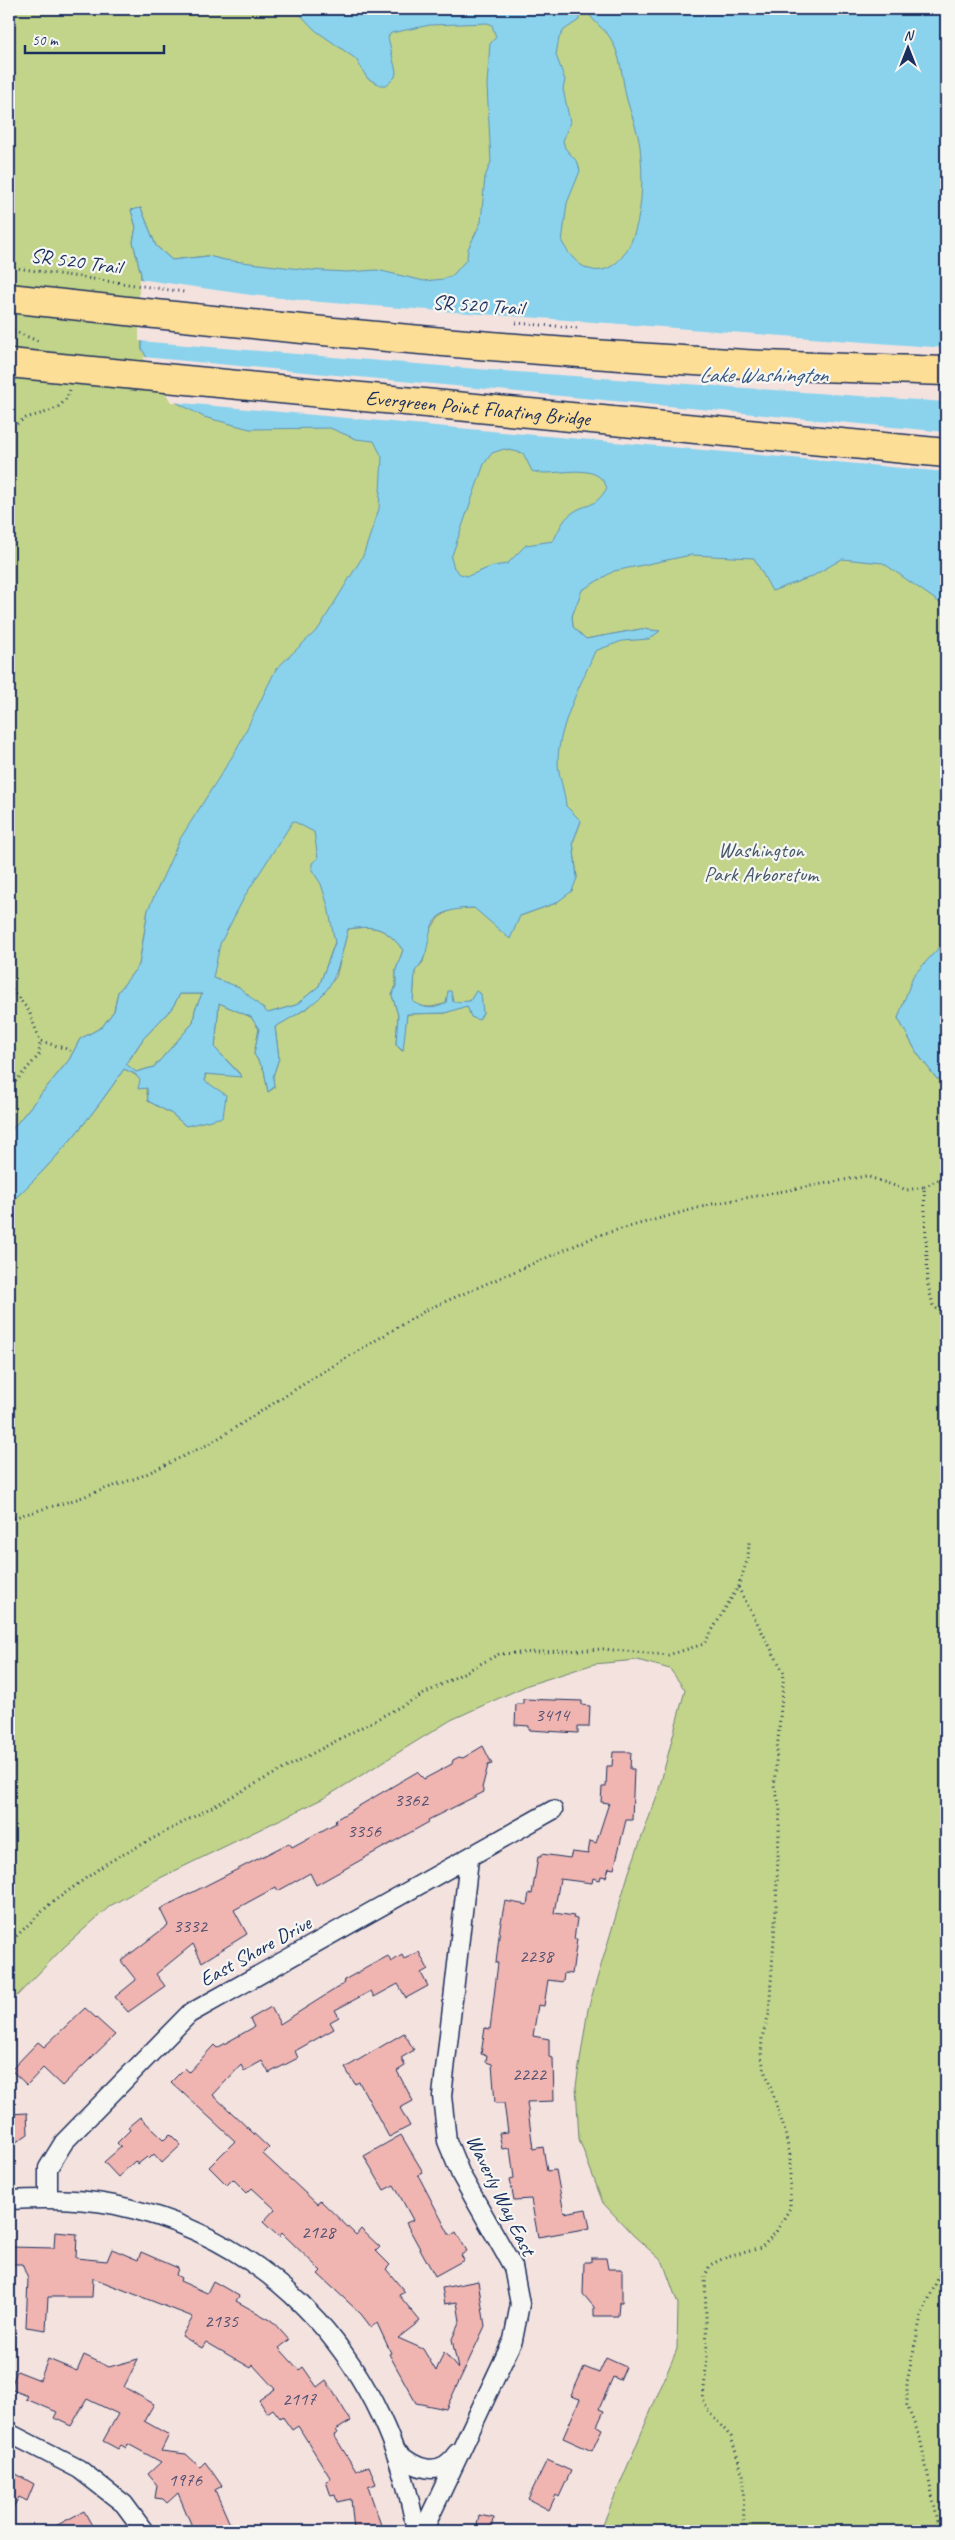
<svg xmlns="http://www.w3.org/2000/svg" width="955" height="2540" font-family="Caveat,sans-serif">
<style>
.green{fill:#c1d489;stroke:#6e8274}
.water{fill:#8bd3ed;stroke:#5e91b4;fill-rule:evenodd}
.pier{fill:#f4e2de}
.building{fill:#f0b5b1;stroke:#1b2f5e}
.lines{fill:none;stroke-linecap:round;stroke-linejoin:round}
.minor-casing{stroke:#1b2f5e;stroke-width:21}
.motorway-casing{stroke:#1b2f5e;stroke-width:31}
.path{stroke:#1b2f5e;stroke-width:3;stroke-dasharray:1 4;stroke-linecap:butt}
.minor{stroke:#f6f6f2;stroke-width:18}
.motorway{stroke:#fdde96;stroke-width:28}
.motorway-bridge-casing{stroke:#1b2f5e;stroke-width:31;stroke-linecap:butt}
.motorway-bridge{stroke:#fdde96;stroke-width:28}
.labels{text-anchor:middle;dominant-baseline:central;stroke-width:4.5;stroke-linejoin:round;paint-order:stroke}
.number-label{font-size:19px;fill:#505073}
.street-label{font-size:21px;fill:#1b2f5e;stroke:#f6f6f2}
.park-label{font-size:21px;fill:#445869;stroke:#f6f6f2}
.water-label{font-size:22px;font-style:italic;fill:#375882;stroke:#f6f6f2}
</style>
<rect width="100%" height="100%" fill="#f4e2de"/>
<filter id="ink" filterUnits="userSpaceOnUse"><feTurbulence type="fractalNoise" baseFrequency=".02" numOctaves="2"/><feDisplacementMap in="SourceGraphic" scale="10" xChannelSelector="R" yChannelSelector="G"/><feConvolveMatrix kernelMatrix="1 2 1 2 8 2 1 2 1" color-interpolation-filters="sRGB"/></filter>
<g filter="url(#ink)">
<g class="green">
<polygon points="9,9 502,9 492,282 340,288 207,256 172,260 156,246 141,208 131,210 136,227 133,242 141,274 142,349 667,448 589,561 148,910 139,965 118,992 114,1011 102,1027 80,1039 69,1060 9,1133"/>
<polygon points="544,9 615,9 656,212 599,294 529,236"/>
<path d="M946,471V941L898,1018L917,1053L937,1079L946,1077V2531H600L677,2349L678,2304L663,2262L633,2235L603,2203L579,2139L576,2086L588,2009L629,1872L658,1793L685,1690L670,1669L637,1660L594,1664L528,1685L451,1720L326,1797L154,1881L110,1906L63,1948L9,2004V1204C53,1164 91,1118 124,1069C140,1076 147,1083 148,1101L172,1114L186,1126L205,1081V1074L242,1076L215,1048L219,1003L251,1017L259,1029L254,1054L264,1070L268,1092L274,1088L273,1076L279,1058L275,1027L309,1007L336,977L348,929C376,925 385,927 403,950L396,970V986L392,995L398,1015L396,1045L402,1051L407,1014L445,1013L465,1006L483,1013L476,992L470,1001C464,1003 458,1002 451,1003C433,1005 432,1011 413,1003L415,971L423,962L429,932L438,918L452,909L474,908L520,916L556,903L577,878L573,842L581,821L566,806L546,805L580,646L659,631L641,629L586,639L573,627L572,616L581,590L612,571Z"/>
<polygon points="288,797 324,829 335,942 319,986 296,1005 268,1013 239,988 208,985 212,921"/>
<polygon points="180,994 202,994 195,1010 193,1023 154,1067 136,1072 126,1065 143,1039 172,1008"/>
</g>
<g class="water">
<path d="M295,9H582L579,13V20L564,30L559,38L556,55L565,80L563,89L570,122L563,141L565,148L578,163L580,171L567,203L562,242C586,287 622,275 635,231C643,206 643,173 640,147C638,130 630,112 626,96C622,77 621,57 612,41C607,31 598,26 592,18C589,14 589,11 585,9H946V607L883,563L842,559L811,577L772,591L754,558L691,555L614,571L582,590L572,616L573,627L586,639L641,629L660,631L649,639L622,641L595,651C582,682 558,727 558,761C558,776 565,791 566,806L581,821L573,842L577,878L572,891L556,903L520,916L510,939L474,908C410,909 442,944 415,971L413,1002C426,1009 433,1010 446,1003L448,991H451L453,1002L470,1001L476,991L481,994L483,1013L479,1020L471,1017L467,1006L445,1013L407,1014L403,1051L396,1045L398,1015L392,995L396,986V970L403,950C385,927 376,925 348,929C333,990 332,995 275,1027L279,1058L273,1076L274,1087L268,1092L264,1070L254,1054L259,1029L251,1017L219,1003L215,1048L242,1077L205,1074V1081L226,1095L223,1117L186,1126L172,1114L148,1101L147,1088L138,1089L140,1080L135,1074L124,1069C91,1118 53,1164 9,1204V1133L69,1060L80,1039L102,1027L114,1011L118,992L139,965L148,910L180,839L237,749L276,669L319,628L363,556L379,509L382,457L374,441L356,439L330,428L250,429L204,417L170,399L142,349L141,274L133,242L136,227L131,210L141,208L156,246L172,260L208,256L225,260L309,270L347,272L377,270L424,281L444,279L453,275L467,259L468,249L481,222L485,177L491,162L487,85L490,44L496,37L492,25L488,23L430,25L391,33L388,37L396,72L395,77L387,85H380L367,78L356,59L315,30ZM504,449L523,453L532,471C552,479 597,458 607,488C593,511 586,502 571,514C562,520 559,531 553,541L526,545L507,564L493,566L468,576L460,574L454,568L451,558L484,464L492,453ZM293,821L314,832L318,858L312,863V870L321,884L328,906L335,943L319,986L296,1005L268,1013L239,987L213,978L220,944L246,894ZM180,994H202L195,1010L193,1023L154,1067L136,1072L126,1064L143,1039L172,1008Z"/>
<polygon points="945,941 946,1077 937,1079 917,1053 898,1018 913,976"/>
</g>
<g class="pier">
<polygon points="139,279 251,295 320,302 946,348 946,402 502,371 139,341"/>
<polygon points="143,357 946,432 946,472 171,402"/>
</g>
<g class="building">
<polygon points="523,1699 582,1701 582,1705 590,1706 589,1727 578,1727 578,1733 529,1730 529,1726 515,1725 516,1704 523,1704"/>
<polygon points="483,1746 492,1764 488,1765 482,1788 484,1792 428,1820 429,1822 316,1885 310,1873 278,1891 276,1887 234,1910 247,1934 202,1962 193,1944 156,1974 165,1986 128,2012 115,1997 136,1980 121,1961 168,1925 160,1909 289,1843 292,1847 336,1823 335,1820 417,1772 424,1779 452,1764 453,1760 459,1757 463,1758"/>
<polygon points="613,1752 631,1752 630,1769 634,1769 632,1820 626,1820 614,1869 609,1868 606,1877 601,1876 600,1880 593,1878 592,1883 560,1879 554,1913 574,1916 573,1918 577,1919 574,1939 577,1939 572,1974 564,1973 563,1982 548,1980 544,2006 538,2005 533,2036 549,2039 549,2057 553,2058 554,2101 527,2102 533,2149 543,2147 547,2171 556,2170 564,2213 586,2209 590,2228 538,2237 531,2199 514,2200 510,2179 514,2178 510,2148 502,2149 499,2133 508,2132 504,2103 495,2103 492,2064 486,2062 487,2055 481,2054 485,2028 490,2029 498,1963 496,1963 500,1927 505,1901 527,1905 529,1893 532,1894 538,1857 541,1857 541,1854 570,1858 572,1852 588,1854 590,1841 596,1843 609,1803 601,1802 602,1787 606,1787 607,1766 612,1766"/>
<polygon points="419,1952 428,1969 421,1973 428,1986 406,1998 398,1984 374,1997 371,1991 335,2010 339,2017 330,2022 334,2029 295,2051 298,2058 269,2073 262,2061 244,2071 241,2065 213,2095 269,2148 263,2154 317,2204 320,2200 356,2235 361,2229 380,2247 376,2251 390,2265 386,2269 405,2292 399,2295 420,2321 398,2338 423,2349 436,2371 444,2352 458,2369 452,2339 460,2321 457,2302 445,2304 442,2288 478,2281 485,2326 446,2409 416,2403 389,2354 391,2353 377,2323 371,2327 361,2314 318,2274 321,2271 282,2233 279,2237 263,2222 275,2209 252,2188 247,2193 233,2179 227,2185 209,2167 235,2141 171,2082 185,2068 189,2072 214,2045 217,2048 254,2027 250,2019 271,2007 280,2024 345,1983 344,1980 388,1956 391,1962 402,1955 404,1959"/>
<polygon points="85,2008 115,2035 62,2086 43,2068 27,2085 11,2070 38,2042 44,2047"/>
<polygon points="404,2033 414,2050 401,2058 405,2066 397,2071 413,2101 400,2108 410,2126 389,2137 359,2082 355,2084 345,2068"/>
<polygon points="27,2113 28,2134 9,2147 9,2114"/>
<polygon points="140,2117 164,2140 170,2134 181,2145 162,2163 154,2154 149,2159 147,2157 138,2164 135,2161 118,2177 104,2162 121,2147 117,2143 130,2130 128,2127"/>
<polygon points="401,2135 423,2172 418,2175 450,2236 456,2232 467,2251 461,2255 464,2260 435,2276 406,2223 413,2220 394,2185 384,2190 364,2156"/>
<polygon points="55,2232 77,2234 76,2258 107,2261 112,2249 138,2260 141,2252 178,2268 176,2275 181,2278 180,2281 207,2293 213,2281 239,2296 236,2301 272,2321 289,2340 279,2348 299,2370 303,2367 317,2387 326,2380 351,2421 336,2430 338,2433 334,2435 356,2471 369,2466 376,2484 368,2487 383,2531 354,2531 351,2499 337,2502 335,2495 331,2496 326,2481 331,2479 298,2426 292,2430 282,2416 280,2418 273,2409 267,2413 259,2400 275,2389 253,2365 251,2368 206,2342 202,2348 182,2336 193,2317 93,2278 92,2297 48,2297 46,2330 26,2327 28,2279 22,2264 9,2264 10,2247 54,2248"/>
<polygon points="591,2258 606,2258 608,2269 622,2269 622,2302 619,2302 618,2316 594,2316 594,2307 583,2294 584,2262 591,2262"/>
<polygon points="84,2355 109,2367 138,2359 124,2387 154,2404 144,2421 169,2435 161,2451 186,2454 200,2467 205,2462 213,2473 222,2486 215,2490 233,2531 194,2531 178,2493 167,2503 163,2499 155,2498 157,2485 148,2474 161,2462 128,2444 126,2448 121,2445 118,2449 103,2441 118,2414 87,2399 71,2426 54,2418 57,2412 26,2399 28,2396 10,2389 17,2371 40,2380 48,2359 77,2371"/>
<polygon points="606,2358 626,2367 620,2380 613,2377 599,2409 604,2411 597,2426 602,2429 592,2451 563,2438 580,2399 571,2396 584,2367 599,2373"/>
<polygon points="547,2460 571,2471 559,2497 556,2495 549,2510 528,2499"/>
<polygon points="9,2470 34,2484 27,2501 19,2497 9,2515"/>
<polygon points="84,2511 95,2531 46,2531"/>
<polygon points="479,2515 494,2518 492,2531 476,2531"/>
</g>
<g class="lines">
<g class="minor-casing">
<g id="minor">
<polyline points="48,2198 48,2168 64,2142 189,2014 553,1810"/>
<path d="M9,2200C43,2198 80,2198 115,2205C280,2240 388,2368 416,2531"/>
<polyline points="9,2433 79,2469 124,2504 144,2531"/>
<path d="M397,2452C415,2469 440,2479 457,2453"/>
<polyline points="423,2531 513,2340 520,2304 513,2267 461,2175 447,2141 442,2096 469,1859"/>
</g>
</g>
<g class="motorway-casing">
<path id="motorway" d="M9,298C248,325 488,349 729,363C801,368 874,368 946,371"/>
</g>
<g class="path">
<polyline points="9,267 184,292"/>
<polyline points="516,323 577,328"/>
<polyline points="9,329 40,342"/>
<path d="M9,430C14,426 20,421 26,418C44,412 63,412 70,390"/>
<polyline points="9,606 11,639 9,648"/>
<polyline points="9,986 29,1011 40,1041 74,1051"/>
<polyline points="9,1089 39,1055 40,1041"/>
<polyline points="924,1187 946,1176"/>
<polyline points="9,1519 74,1500 142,1476 211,1443 318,1375 428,1309 599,1235 712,1204 866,1176 907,1190 924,1187 928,1285 933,1305 946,1319"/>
<polyline points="738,1587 748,1558 749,1542"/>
<polyline points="9,1943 50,1904 107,1863 499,1654 603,1649 668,1655 704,1644 738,1587 784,1673 774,1785 780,1807 776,1907 769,2014 762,2037 761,2058 784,2128 790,2156 790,2208 776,2232 761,2248 724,2258 710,2265 705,2276 707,2358 703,2399 707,2409 731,2437 743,2475 744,2531"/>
<polyline points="940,2531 920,2438 907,2405 907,2382 921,2316 946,2261"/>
</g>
<use href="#minor" class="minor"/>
<use href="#motorway" class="motorway"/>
<g class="motorway-bridge-casing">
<g id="motorway-bridge">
<path id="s1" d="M9,363L946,453"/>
</g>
</g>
<use href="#motorway-bridge" class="motorway-bridge"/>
</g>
</g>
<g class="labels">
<g class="number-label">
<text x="552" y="1715">3414</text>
<text x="411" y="1800">3362</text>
<text x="364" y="1831">3356</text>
<text x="190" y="1926">3332</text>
<text x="536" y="1956">2238</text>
<text x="529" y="2074">2222</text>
<text x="318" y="2232">2128</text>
<text x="221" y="2321">2135</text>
<text x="299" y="2399">2117</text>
<text x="185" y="2480">1976</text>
</g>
<g class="street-label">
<text transform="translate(76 261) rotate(8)">SR 520 Trail</text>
<text transform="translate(478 305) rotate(4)">SR 520 Trail</text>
<text stroke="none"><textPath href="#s1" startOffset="471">Evergreen Point Floating Bridge</textPath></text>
<text transform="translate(255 1951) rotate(-29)">East Shore Drive</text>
<text transform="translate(501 2195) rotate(64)">Waverly Way East</text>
</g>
<g class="park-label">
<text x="761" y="850">Washington<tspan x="761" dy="24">Park Arboretum</tspan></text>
</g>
<g class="water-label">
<text x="763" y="375">Lake Washington</text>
</g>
</g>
<rect width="955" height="2540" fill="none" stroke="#f6f6f2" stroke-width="30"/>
<rect x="15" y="15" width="925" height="2510" fill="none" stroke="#1b2f5e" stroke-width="2" filter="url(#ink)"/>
<g transform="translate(908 48)" stroke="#f6f6f2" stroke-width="4" paint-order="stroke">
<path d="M0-4L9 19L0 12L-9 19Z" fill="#1b2f5e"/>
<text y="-8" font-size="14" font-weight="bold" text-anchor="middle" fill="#1b2f5e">N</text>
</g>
<path d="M25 45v8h139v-8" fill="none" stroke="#1b2f5e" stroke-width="2.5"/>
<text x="32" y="45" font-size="15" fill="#1b2f5e" stroke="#f6f6f2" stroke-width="4" paint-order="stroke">50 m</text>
</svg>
